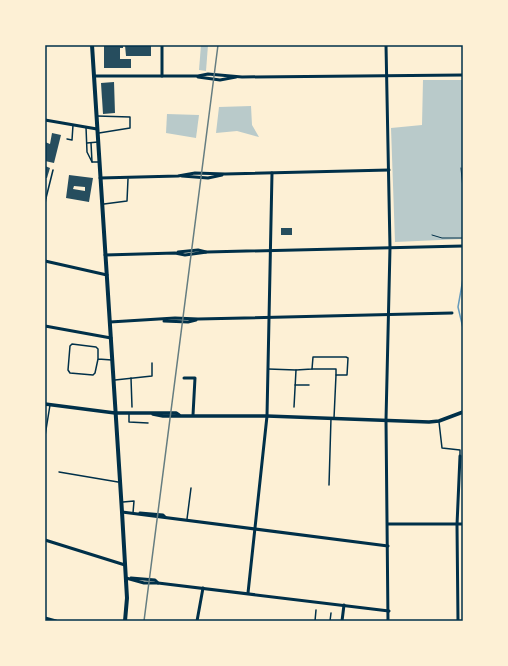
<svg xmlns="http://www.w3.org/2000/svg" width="508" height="666" font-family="'Space Grotesk',sans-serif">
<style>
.green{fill:#b9caca}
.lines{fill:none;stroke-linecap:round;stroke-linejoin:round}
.stream{stroke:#669bbc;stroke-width:1.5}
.building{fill:#264d5e;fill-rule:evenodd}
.path{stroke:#003049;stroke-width:1}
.service{stroke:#003049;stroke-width:1.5}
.minor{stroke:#003049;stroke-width:3}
.tertiary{stroke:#003049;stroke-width:3.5}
.secondary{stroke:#003049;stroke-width:4}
.rail{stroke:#657d81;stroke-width:1.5}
.neatline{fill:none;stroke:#003049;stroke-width:1.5}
</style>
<rect width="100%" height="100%" fill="#fdf0d5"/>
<g class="green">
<polygon points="201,45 208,45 206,71 199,70"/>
<polygon points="423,80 463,80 463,239 395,242 391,128 422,125"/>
<polygon points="251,106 252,125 259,137 237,131 216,133 219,107"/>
<polygon points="167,114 199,115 196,138 166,133"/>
</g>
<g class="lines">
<polyline class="stream" points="463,279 458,307 463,328"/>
</g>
<g class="building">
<polygon points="104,45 123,45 123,48 120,48 120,59 131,59 131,68 104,68"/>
<polygon points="125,45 151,45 151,56 126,56"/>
<polygon points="114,82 115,113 103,114 101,83"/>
<polygon points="52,133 61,135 54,163 45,161 45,142 50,144"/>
<polygon points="45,166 50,168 47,178 45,178"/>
<path d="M69,175L93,178L89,202L66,198ZM74,186L85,187V191L73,189Z"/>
<rect x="281" y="228" width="11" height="7"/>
</g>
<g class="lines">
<g class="path">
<polyline points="461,168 463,189"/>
<polyline points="432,235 442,238 463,238"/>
</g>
<g class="service">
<polyline points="97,116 130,117 130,128 99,133"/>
<polyline points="86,127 87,152 92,162"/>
<polyline points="67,139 72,140 73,125"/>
<polyline points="87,143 98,142"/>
<polyline points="91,143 92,162 98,162"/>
<polyline points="45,197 46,198 45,204"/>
<polyline points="46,198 53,170"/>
<polyline points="104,204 127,201 128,179"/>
<polyline points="98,359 95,373 93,375 70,373 68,370 70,346 72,344 96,347 98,349 98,359 112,360"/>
<polyline points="268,369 296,370"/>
<polyline points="312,369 336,369 336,375"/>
<polyline points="131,378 132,407"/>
<polyline points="115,380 152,376 152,363"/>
<polyline points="295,385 309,385"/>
<polyline points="294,407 296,370 312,369 313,357 346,357 348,358 347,375 336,375 334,418"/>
<polyline points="129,413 129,422 148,423"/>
<polyline points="439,422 442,448 460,450 460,456"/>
<polyline points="45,436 50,405"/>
<polyline points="59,472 118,482"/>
<polyline points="329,485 331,418"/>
<polyline points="123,502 134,501 133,513"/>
<polyline points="187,519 191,488"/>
<polyline points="315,621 316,610"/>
<polyline points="330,621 331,613"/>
</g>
<g class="minor">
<polyline points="386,45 390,248 386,420 388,621"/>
<polyline points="94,76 198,76 208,74 242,77 463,75"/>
<polyline points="162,76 162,45"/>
<polyline points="198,77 220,80 236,77"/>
<polyline points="45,120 97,129"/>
<polyline points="182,176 208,178 222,175"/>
<polyline points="100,178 178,176 195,173 225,174 389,170"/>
<polyline points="178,252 198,250 206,252"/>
<polyline points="105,255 175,253 185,255 207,252 463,246"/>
<polyline points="45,261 107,275"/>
<polyline points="164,321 188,322 196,320"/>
<polyline points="110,322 175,318 198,319 452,313"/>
<polyline points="45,326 111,338"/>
<polyline points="184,378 195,378 193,415"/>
<polyline points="122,512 388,546"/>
<polyline points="140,513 163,515 165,517"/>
<polyline points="388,524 463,524"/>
<polyline points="45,540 125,565"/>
<polyline points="126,578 144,583 158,583 389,611"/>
<polyline points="131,578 155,580 158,583"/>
<polyline points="248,593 267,416 272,173"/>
<polyline points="45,618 56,621"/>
<polyline points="197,621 203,588"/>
<polyline points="342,621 344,605"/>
<polyline points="458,621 457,525 460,456"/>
</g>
<g class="tertiary">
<polyline points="45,404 115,413 176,413 179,415"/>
<polyline points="153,414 163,416 267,416 429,422 439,421 463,412"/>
</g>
<polyline class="secondary" points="92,45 122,512 127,598 125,621"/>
<polyline class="rail" points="144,621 218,45"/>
</g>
<rect width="508" height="666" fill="none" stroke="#fdf0d5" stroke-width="92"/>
<rect x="46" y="46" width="416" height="574" class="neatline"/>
</svg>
